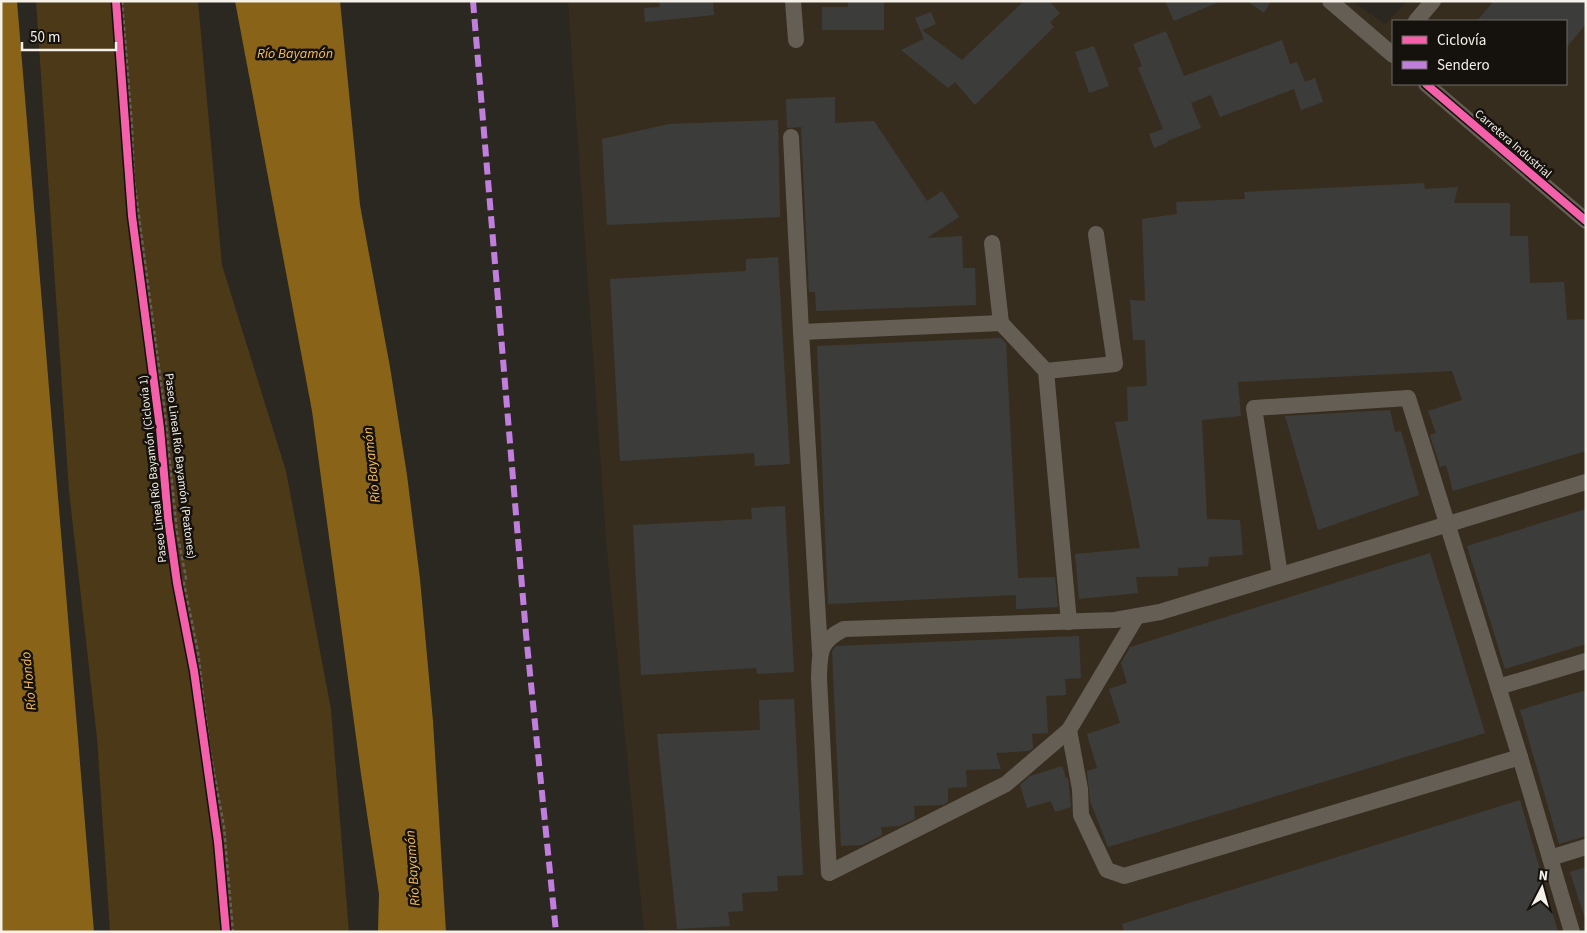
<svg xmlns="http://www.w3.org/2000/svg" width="1587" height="933" font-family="'Source Sans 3',sans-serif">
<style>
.built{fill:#372d1e;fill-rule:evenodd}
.green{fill:#4b3918}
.water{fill:#896317}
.building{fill:#3c3d3b}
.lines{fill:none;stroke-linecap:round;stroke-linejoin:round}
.path{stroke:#656059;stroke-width:2.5;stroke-dasharray:4 2.5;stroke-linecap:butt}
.minor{stroke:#655e55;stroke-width:16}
.quiet{stroke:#c07fdc;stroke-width:6;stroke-dasharray:12 6;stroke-linecap:butt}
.cycleway-casing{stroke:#15110d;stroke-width:11}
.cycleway{stroke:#f560ab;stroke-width:8}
.labels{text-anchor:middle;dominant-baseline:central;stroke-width:5;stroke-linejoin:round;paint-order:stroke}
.street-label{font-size:12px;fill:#f5f1e9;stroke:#15110d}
.water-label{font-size:14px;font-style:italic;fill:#f7bd56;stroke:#15110d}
</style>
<rect width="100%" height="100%" fill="#2b2721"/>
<path class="built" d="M568,1H1352L1385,24L1407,1H1586V932H644L606,540ZM1393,21H1566V84H1393Z"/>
<polygon class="green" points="36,1 198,1 222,265 286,471 331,709 349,932 110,932 97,738 69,491"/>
<g class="water">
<polygon points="1,1 17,1 94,932 1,932"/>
<polygon points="235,1 340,1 360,205 390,367 407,475 420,579 433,721 446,932 378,932 379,894 361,774 312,411"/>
</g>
<g class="building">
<polygon points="659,1 713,1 714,15 645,22 644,8 660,7"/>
<polygon points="848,1 884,1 884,30 822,30 822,7 848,7"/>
<polygon points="1024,1 1049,1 1060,13 1050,22 1054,27 975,105 955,82 948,88 901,50 924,39 915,18 931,12 936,24 922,30 962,60"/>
<polygon points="1165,1 1221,1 1174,21"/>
<polygon points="1247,1 1271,1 1264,13"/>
<polygon points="1494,1 1586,1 1586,24 1566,48 1566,21 1477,21"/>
<polygon points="1166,31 1184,76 1282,40 1290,64 1297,62 1305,82 1315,78 1323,102 1301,110 1294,89 1220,117 1211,95 1191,103 1201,128 1167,141 1168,142 1154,148 1149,134 1163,129 1138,68 1142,66 1133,44"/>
<polygon points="1094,46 1109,86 1089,93 1075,52"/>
<polygon points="835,97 835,123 874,121 927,201 942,191 959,217 927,238 962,236 963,268 975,268 976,305 816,311 815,292 809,292 801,127 787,128 786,99"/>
<polygon points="778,120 780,217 607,225 602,139 669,124"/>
<polygon points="1424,183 1425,189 1458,187 1454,203 1510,203 1510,236 1528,236 1530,283 1564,282 1567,320 1586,319 1586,451 1453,491 1446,465 1440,467 1430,435 1436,433 1428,411 1462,400 1452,371 1238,382 1241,416 1202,420 1207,519 1240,520 1243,555 1209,557 1208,566 1178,568 1178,576 1136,577 1138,593 1079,599 1075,554 1140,548 1115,422 1128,421 1127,387 1147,386 1145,340 1133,340 1130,300 1145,301 1142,219 1177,214 1176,202 1245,199 1244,192"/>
<polygon points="778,257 790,464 755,466 754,453 620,461 610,279 746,271 746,259"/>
<polygon points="1001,338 1006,343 1018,578 1055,577 1058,607 1016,609 1016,595 828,604 817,346"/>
<polygon points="1390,410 1395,432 1401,431 1419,495 1318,530 1285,416"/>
<polygon points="785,506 794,672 757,674 756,668 641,675 633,525 752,519 751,508"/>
<polygon points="1586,509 1586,644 1505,669 1467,546"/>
<polygon points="1430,553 1485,733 1108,847 1090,801 1087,771 1097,768 1087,734 1120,723 1109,689 1127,683 1121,663 1130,647"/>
<polygon points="1079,636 1081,678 1065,679 1066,695 1046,696 1048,733 1032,734 1033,748 1029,751 996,753 1001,769 966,770 967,787 948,788 948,802 943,805 914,806 915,819 900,826 881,827 882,835 862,845 841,846 832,651 836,646"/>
<polygon points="1586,690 1586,836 1559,844 1520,710"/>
<polygon points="794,699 803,875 777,876 778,891 742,893 743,911 728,912 730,926 677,929 657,734 760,730 759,700"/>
<polygon points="1062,766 1066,778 1068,778 1071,807 1055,812 1051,801 1027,808 1020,785 1030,776"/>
<polygon points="1520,800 1558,932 1124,932 1122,924"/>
<polygon points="1586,867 1586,916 1584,916 1570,872"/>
</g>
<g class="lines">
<polyline class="path" points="122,1 132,126 134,179 165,413 177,532 186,578 184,583 198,652 209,745 224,827 233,932"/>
<g class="minor">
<polyline points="793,1 796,40"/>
<polyline points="1330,1 1393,55"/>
<polyline points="1416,21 1433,1"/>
<polyline points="1426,84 1586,221"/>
<polyline points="791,137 801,332"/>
<polyline points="992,243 1001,323"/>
<polyline points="1046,371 1115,364 1096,234"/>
<polyline points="1280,575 1254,408 1408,398 1520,757 1572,932"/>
<polyline points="1137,616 1069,730 1080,789 1081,815 1107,870 1124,876 1520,757"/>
<polyline points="820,652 801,332 1001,323 1046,371 1069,622"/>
<polyline points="1498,687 1586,661"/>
<path d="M1069,730L1006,784L829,873L819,678C820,653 818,642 844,629L1115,620L1160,612L1586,482"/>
<polyline points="1550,858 1586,847"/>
</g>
<polyline class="quiet" points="473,1 526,634 556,932"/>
<g class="cycleway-casing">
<g id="cycleway">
<polyline points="116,1 132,216 160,428 168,519 177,583 194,671 218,842 226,932"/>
<polyline points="1426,84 1586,221"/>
</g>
</g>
<use href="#cycleway" class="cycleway"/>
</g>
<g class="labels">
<g class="street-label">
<text transform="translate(1513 144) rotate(41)">Carretera Industrial</text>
<text transform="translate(180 466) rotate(83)">Paseo Lineal Río Bayamón (Peatones)</text>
<text transform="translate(153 469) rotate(-96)">Paseo Lineal Río Bayamón (Ciclovía 1)</text>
</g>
<g class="water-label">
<text x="295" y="54">Río Bayamón</text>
<text transform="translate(372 465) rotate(-96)">Río Bayamón</text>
<text transform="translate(29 681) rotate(-96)">Río Hondo</text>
<text transform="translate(413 868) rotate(-94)">Río Bayamón</text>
</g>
</g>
<rect width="1587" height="933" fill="none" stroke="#f5f1e9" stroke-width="5"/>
<rect x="1392" y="20" width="175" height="65" fill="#15110d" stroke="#6f6b65"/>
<rect x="1402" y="36" width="25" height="8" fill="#f560ab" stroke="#6f6b65"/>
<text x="1437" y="45" font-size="15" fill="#f5f1e9">Ciclovía</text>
<rect x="1402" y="61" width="25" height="8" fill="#c07fdc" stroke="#6f6b65"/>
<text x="1437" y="70" font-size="15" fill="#f5f1e9">Sendero</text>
<g transform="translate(1542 888) rotate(6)" stroke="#15110d" stroke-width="4" paint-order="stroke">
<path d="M0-4L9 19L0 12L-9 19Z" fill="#f5f1e9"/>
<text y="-8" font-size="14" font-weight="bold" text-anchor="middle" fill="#f5f1e9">N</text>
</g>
<path d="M22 42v8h94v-8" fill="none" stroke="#f5f1e9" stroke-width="2.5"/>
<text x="30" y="42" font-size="15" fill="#f5f1e9" stroke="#15110d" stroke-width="4" paint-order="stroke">50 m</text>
</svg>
